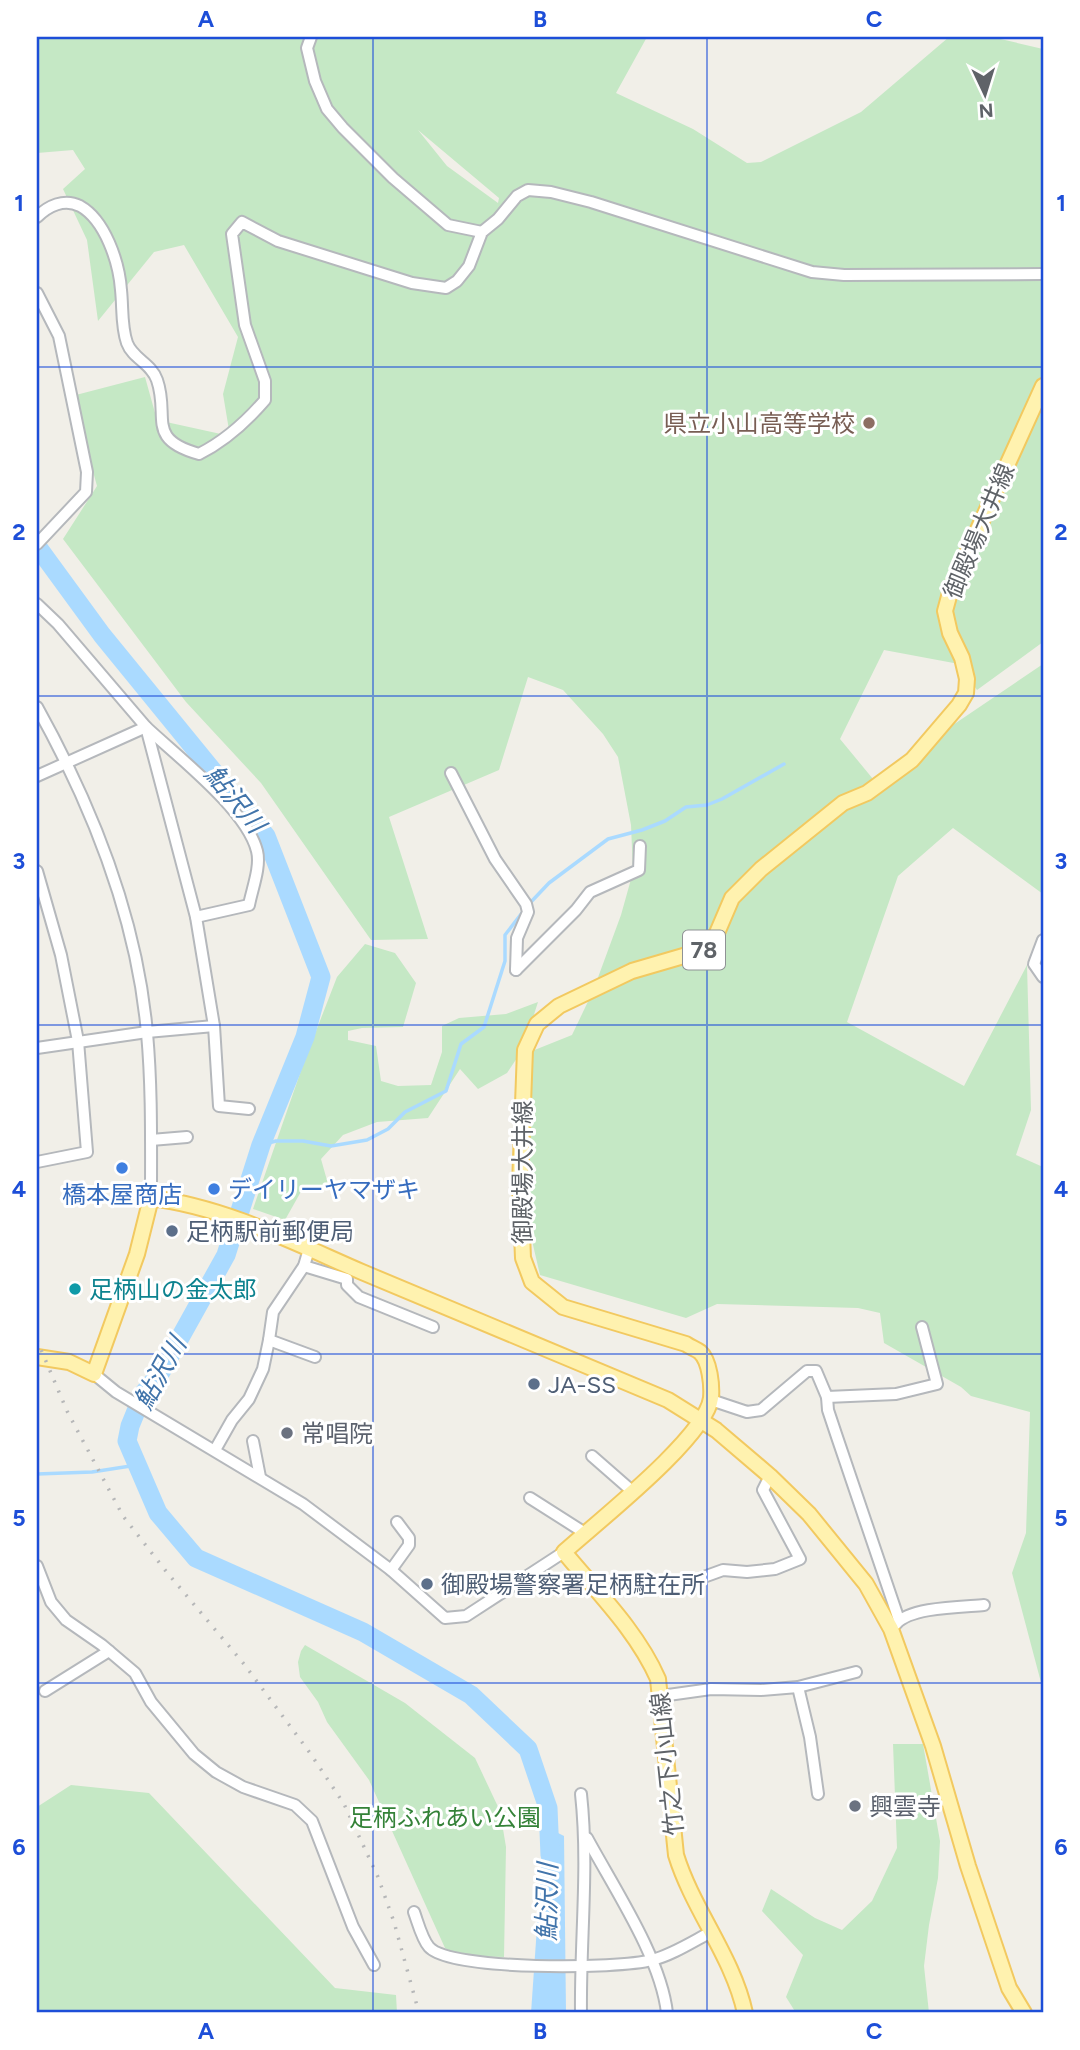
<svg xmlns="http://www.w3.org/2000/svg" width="1080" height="2050" font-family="Figtree,'Noto Sans JP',sans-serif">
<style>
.green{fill:#c5e8c5;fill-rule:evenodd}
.water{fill:#aadaff}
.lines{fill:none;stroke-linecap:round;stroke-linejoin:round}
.stream{stroke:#aadaff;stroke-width:3.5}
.river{stroke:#aadaff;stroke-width:19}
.minor-casing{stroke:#b5b8bc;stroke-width:14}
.major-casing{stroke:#f2c960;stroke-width:18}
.minor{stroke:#fff;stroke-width:10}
.major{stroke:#fff2af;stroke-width:14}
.rail{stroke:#b6b7b8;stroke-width:3.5;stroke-dasharray:2 9;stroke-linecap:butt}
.grid{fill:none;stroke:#1d4ed8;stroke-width:2;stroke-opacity:0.55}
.education-dot{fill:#8d6e63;stroke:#fff;stroke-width:2.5}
.shop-dot{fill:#3f7fe0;stroke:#fff;stroke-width:2.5}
.service-dot{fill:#5c6f8a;stroke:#fff;stroke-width:2.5}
.culture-dot{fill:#0f9aa8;stroke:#fff;stroke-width:2.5}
.worship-dot{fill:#6b7280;stroke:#fff;stroke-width:2.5}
.labels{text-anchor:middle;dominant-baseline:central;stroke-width:6;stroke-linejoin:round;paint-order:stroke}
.shield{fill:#fff;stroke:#8f9295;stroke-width:2}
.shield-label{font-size:23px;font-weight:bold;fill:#5f6368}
.education-label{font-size:24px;fill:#785e54;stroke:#fff;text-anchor:end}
.street-label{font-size:24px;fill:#5f6368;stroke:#fff}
.shop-label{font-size:24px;fill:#366cbe;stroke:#fff;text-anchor:start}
.service-label{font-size:24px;fill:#4e5e75;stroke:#fff;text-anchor:start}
.culture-label{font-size:24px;fill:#0d838f;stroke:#fff;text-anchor:start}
.worship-label{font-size:24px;fill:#5b616d;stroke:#fff;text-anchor:start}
.park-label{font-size:24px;fill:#348238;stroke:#fff}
.water-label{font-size:26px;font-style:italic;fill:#4174aa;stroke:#fff}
.neatline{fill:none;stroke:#1d4ed8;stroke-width:2.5}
.grid-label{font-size:23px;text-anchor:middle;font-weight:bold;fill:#1d4ed8}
</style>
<rect width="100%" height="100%" fill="#f1efe8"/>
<g class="green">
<path d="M37,37H647L616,93L693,129L747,163L761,162L861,112L949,37H992L1043,49V642L977,690L959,664L884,650L840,739L873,779L1043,664V894L953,828L898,876L847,1022L964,1086L1027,965L1031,1110L1016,1155L1043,1167V1690L1012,1573L1026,1533L1030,1412L971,1396L961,1387L884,1343L880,1313L858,1308L717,1304L686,1318L540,1275L527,1219L528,1131L532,1051L572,1035L593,991L621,915L633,872L631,825L618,757L603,734L563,690L528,677L499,770L389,817L428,939L371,940L261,783L186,702L63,539L97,486L72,396L145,377L157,420L230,436L223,394L238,337L184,245L154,252L98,321L87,240L63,189L85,169L73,150L37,153ZM418,130L499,198L498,203L447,166Z"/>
<polygon points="365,944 395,953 416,983 403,1027 362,1028 348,1031 348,1040 376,1046 381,1081 398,1086 431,1085 442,1052 442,1026 459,1018 506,1014 538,1002 523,1049 507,1073 478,1089 460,1069 428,1118 377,1122 343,1135 321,1159 328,1184 303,1188 285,1220 253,1209 304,1062 337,977"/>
<polygon points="305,1645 405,1703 475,1758 500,1811 506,1847 504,1957 460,1956 445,1948 369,1780 327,1722 318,1702 300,1677 298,1662 301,1651"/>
<polygon points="893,1744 923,1744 940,1841 938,1878 929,1925 924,1966 929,2013 796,2013 786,1997 803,1955 762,1911 771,1889 815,1918 842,1930 872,1901 897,1848"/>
<polygon points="71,1785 149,1793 335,1988 396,1995 397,2013 37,2013 37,1807"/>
</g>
<polygon class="water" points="544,1826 564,1836 566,2013 531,2013"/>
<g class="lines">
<g class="stream">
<polyline points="530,903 549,883 608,839 642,830 665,821 686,807 707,805 722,799 784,764"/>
<polyline points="261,1145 276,1141 303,1141 331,1146 367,1140 388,1129 405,1112 446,1091 461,1044 484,1027 505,961 505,935 525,909"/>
<polyline points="37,1474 92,1472 137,1465"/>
</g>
<polyline class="river" points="37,546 102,635 266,836 321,977 305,1037 261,1145 226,1255 161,1372 143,1394 130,1426 127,1441 158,1513 196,1558 363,1632 471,1695 528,1749 548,1808 550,1855"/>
<g class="minor-casing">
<g id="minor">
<polyline points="311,37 307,48 315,81 327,109 343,128 393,178 448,225 482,232"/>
<path d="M37,217C48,206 64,198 80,206C105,220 119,262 121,290C123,308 121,326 127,343C133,359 151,363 157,380C170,417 145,439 199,454C225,441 246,422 265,400V381L245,325L232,234L242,222L278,241L412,283L446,288L457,281L469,266L482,232L498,219L517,196L528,190L551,192L591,202L812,272L844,275L1043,274"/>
<polyline points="37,293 59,336 87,472 86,492 37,544"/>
<polyline points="37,604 58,624 146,727 196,917 214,1026 219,1106 249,1109"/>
<path d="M37,707C92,806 137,919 147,1033C152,1088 151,1143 151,1198"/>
<polyline points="451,773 495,859 526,904 528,912 517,938 516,970"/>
<path d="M37,776L146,727C178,757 247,810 257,851C261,867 252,889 249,905L196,917"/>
<polyline points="37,871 61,955 78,1041 87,1152 37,1162"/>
<polyline points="1043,940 1034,964 1043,977"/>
<polyline points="516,970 576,910 590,892 639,870 640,846"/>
<polyline points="37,1048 147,1032 214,1026"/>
<polyline points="151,1140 187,1137"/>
<polyline points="309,1249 304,1266 273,1312 269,1340 315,1357"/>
<polyline points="304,1266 347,1279 347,1285 359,1297 433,1327"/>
<polyline points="94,1374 116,1392 303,1504 391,1570 445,1618 466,1616 564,1552"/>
<polyline points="827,1397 828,1410 836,1434 899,1620"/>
<polyline points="711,1400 747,1412 761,1410 807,1371 816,1371 827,1397 896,1394 937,1384 922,1327"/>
<polyline points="253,1441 260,1477"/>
<polyline points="215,1450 232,1420 249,1399 263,1369 269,1340"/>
<polyline points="592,1456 632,1491"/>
<polyline points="530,1498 585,1533"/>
<polyline points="37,1566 51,1602 66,1620 102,1645 135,1673 151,1702 194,1754 216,1772 243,1787 295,1805 312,1821 353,1927 374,1965"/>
<polyline points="391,1570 409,1545 409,1538 397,1522"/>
<polyline points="690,1582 723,1570 747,1572 775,1569 800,1559 763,1490 770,1476"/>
<path d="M896,1624C910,1607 962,1607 984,1605"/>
<polyline points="798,1687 810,1737 818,1794"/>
<polyline points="45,1691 109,1651"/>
<polyline points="661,1696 711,1689 761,1690 798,1687 856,1672"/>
<path d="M587,1838C614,1888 661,1958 667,2013"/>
<path d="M414,1912C418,1923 422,1939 429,1947C450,1971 619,1969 652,1960C672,1955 692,1942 711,1932"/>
<path d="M581,2013C580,1940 589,1867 581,1794"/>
</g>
</g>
<g class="major-casing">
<g id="major">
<path d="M37,1357L69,1362L94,1374L137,1254L151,1198C225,1207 295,1243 362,1272C464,1314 566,1357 668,1400L716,1430L770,1476L809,1514L866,1584L891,1629L933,1746L968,1866L1009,1988L1024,2013"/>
<path d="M745,2013C733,1957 693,1910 676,1855L658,1679C637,1631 597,1592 564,1552C596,1523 706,1437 711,1398C712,1386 710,1361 700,1352C696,1349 690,1347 686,1344L563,1307L532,1282L523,1258L520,1185L525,1050L537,1024L559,1006L632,971L704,950L717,933L732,898L761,869L843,803L867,793L912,760L959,705L966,693L967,679L962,658L950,633L945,611L951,589L1043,386"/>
</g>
</g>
<use href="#minor" class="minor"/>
<use href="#major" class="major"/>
<polyline class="rail" points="37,1340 67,1411 123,1516 165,1570 244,1664 310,1753 344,1804 378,1877 394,1922 419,2013"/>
</g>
<path class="grid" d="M373,37V2013M707,37V2013M37,367H1043M37,696H1043M37,1025H1043M37,1354H1043M37,1683H1043"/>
<circle class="education-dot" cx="869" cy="423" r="7"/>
<g class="shop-dot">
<circle cx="122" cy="1168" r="7"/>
<circle cx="214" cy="1189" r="7"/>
</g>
<g class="service-dot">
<circle cx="172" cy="1231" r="7"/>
<circle cx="534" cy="1384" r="7"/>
<circle cx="427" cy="1584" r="7"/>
</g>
<circle class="culture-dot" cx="75" cy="1289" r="7"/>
<g class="worship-dot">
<circle cx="287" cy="1433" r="7"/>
<circle cx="855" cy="1806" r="7"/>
</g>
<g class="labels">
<rect class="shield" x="683" y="930.5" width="42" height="39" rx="5"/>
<g class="shield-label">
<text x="704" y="950">78</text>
</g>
<g class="education-label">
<text x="855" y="423">県立小山高等学校</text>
</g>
<g class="street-label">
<text transform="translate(979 531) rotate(-67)">御殿場大井線</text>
<text transform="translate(522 1172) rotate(-90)">御殿場大井線</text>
<text transform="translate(667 1764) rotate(-96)">竹之下小山線</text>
</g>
<g class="shop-label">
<text x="228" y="1189">デイリーヤマザキ</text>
<text x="122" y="1194" text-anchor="middle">橋本屋商店</text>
</g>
<g class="service-label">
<text x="186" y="1231">足柄駅前郵便局</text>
<text x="548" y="1384">JA-SS</text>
<text x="441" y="1584">御殿場警察署足柄駐在所</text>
</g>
<g class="culture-label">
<text x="89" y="1289">足柄山の金太郎</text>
</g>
<g class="worship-label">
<text x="301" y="1433">常唱院</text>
<text x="869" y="1806">興雲寺</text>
</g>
<g class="park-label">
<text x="445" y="1817">足柄ふれあい公園</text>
</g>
<g class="water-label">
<text transform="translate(235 799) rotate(51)">鮎沢川</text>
<text transform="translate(160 1373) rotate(-61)">鮎沢川</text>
<text transform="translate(547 1902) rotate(-89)">鮎沢川</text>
</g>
</g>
<rect width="1080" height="2050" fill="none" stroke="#ffffff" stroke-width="77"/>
<g transform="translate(985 94) rotate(176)" stroke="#ffffff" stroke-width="5" paint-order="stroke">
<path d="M0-5L12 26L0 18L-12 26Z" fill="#5f6368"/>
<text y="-10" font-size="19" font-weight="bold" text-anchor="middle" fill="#5f6368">N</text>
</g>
<rect x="38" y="38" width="1004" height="1973" class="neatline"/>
<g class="grid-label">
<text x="206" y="27">A</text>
<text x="540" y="27">B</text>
<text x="874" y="27">C</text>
<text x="19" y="211">1</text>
<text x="1061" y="211">1</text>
<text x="19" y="540">2</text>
<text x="1061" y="540">2</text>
<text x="19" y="869">3</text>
<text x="1061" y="869">3</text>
<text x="19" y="1197">4</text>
<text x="1061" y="1197">4</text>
<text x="19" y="1526">5</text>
<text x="1061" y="1526">5</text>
<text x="19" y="1855">6</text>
<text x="1061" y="1855">6</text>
<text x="206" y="2039">A</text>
<text x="540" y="2039">B</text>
<text x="874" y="2039">C</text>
</g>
</svg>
